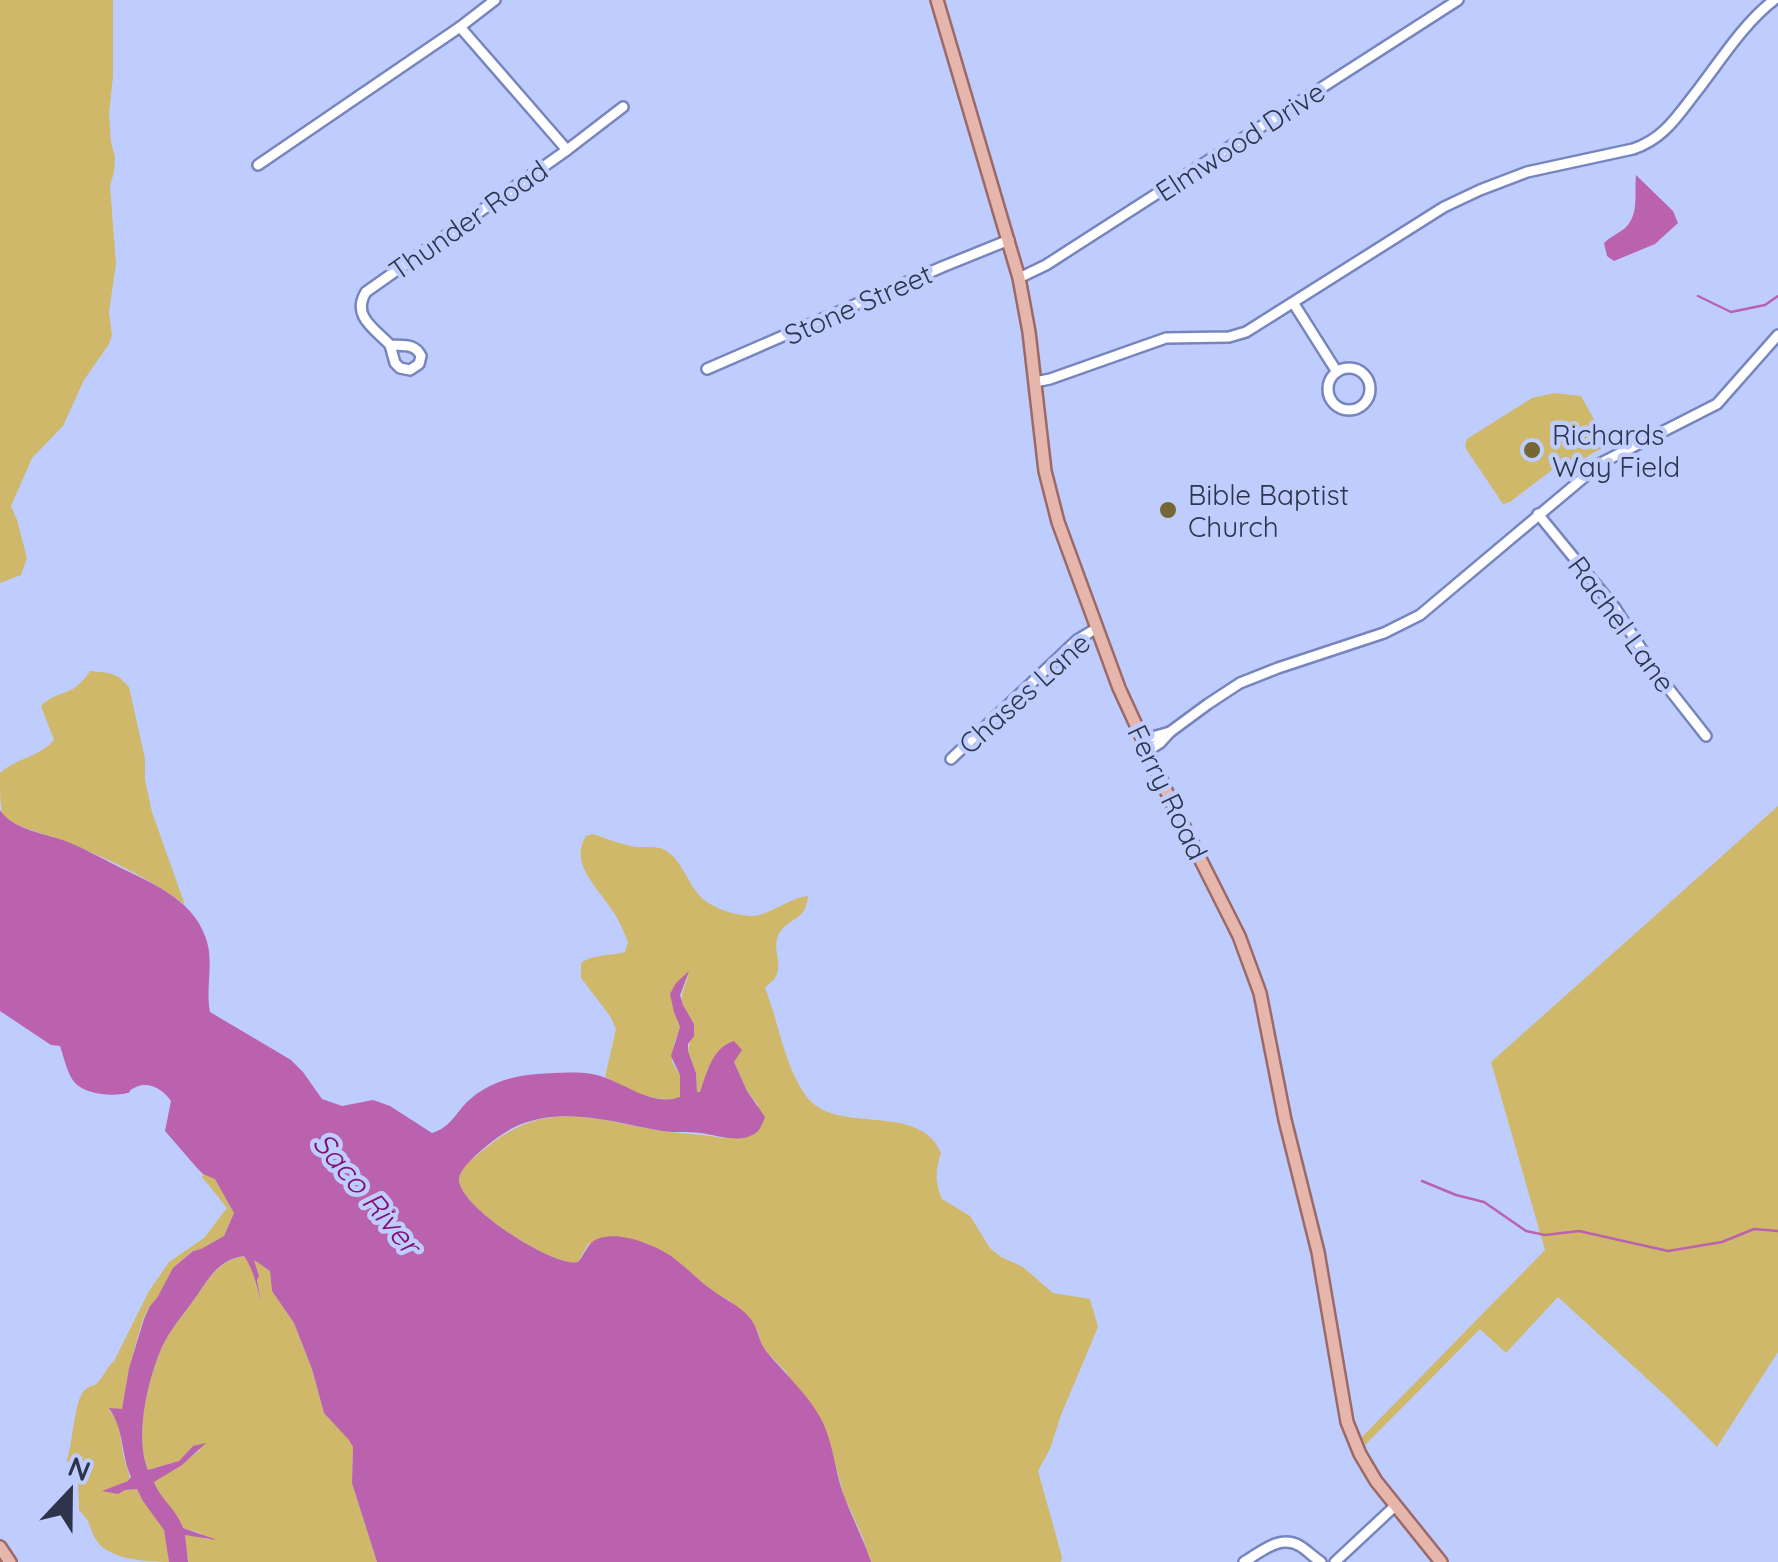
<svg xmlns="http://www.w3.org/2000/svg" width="1778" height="1562" font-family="Quicksand,sans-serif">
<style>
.green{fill:#cfb869}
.water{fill:#ba62ad}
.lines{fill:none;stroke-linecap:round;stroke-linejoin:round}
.stream{stroke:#ba62ad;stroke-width:2.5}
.minor-casing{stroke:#7785be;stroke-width:14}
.major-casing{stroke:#9b6966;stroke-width:16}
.minor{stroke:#fff;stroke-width:9}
.major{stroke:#e6b6ac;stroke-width:11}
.poi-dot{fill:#756634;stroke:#bfcdfe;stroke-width:4}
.labels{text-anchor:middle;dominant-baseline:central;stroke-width:9;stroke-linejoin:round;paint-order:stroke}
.street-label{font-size:28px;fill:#2e344c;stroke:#bfcdfe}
.poi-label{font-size:28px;fill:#2e344c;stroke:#bfcdfe;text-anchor:start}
.water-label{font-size:30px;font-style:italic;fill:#801075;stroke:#bfcdfe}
</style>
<rect width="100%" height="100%" fill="#bfcdfe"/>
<g class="green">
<polygon points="0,0 113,0 113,76 109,114 111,142 115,157 114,172 110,186 116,264 109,312 112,335 109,344 84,380 63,426 32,458 11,506 17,520 27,558 21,575 0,583"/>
<polygon points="1554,393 1581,396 1608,445 1591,454 1561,476 1556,470 1552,470 1510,502 1503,504 1468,452 1465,446 1467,439 1532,398"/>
<path d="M90,671L109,673L119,677L129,687L145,759V780L152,812L185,905C149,876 88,849 43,834C32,830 8,824 2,813C0,803 0,784 0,773C16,758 40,757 54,740L41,706C58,689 73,698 90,671Z"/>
<polygon points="1778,806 1778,1352 1717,1447 1668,1398 1558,1297 1506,1353 1480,1329 1365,1445 1362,1437 1545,1250 1491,1062"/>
<path d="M593,834C605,838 618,843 630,846C643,849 657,844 668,852C683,863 687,882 700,896C711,908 734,915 750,916C770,916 788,898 808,896C806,922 789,916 779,934C771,948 783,962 776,976C774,981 768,984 765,988C779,1023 784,1065 806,1096C836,1137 919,1100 941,1153C935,1171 935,1181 942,1199L970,1216L990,1248L1001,1257L1023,1267L1053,1293L1090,1299L1098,1327L1061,1415L1050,1449L1038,1471L1062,1557L1061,1562H871L863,1538L844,1496L835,1463L786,1372L762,1347L758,1331L730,1301L715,1293L670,1256L648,1244L621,1238L588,1244L578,1262C553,1268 458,1206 459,1179C459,1167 474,1158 482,1151C545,1097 590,1119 662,1131C683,1134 703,1134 723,1138L758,1105L747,1091L734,1062L708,1068L700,1092L697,1093L696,1073L688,1051L694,1024C676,995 681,1002 689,972L674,1012L680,1027L674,1044L672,1062L680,1075L681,1097C657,1105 627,1089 605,1077L616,1029L610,1016L581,978V963C593,954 610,956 625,952L628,942C624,932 620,922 614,913C600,890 568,864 586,836Z"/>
<path d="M203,1174L215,1178L234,1213L224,1236L201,1249L192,1251L173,1269L157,1298L150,1306L143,1319L129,1368L122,1409L109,1410C121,1424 120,1436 123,1454C125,1463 129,1471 130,1480L118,1486L125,1490L137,1489C144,1506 160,1518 166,1535C168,1543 168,1553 169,1562C148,1562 106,1560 95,1538C87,1523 93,1525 79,1510L78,1479L67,1460C73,1443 74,1399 85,1390C95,1381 90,1391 99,1381C105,1374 107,1367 114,1361L149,1291L169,1262L204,1238L227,1208L202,1177Z"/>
<path d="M245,1256C253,1269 256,1285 261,1300L257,1280L259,1276L254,1260L270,1271L272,1291L294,1323L312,1369L324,1413L350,1440L353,1447L352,1483L377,1562H188L185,1535H195L209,1540L200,1533L183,1528C174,1511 162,1499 154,1482L181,1465L200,1450L193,1446L179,1461L148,1470C134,1436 148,1380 162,1347C170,1330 182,1316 193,1301C208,1281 217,1260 245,1256Z"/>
</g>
<g class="water">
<path d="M1636,175L1673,211L1678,223L1655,244L1614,261L1607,256L1604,243C1610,237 1617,234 1624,229C1640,215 1634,193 1636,175Z"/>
<path d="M0,810C12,830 48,834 68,842C85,849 101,858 117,866C151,883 191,898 205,936C215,960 205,987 210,1012L291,1060L303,1072L322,1099L342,1106L373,1100L390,1106L432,1133C449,1128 454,1116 466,1103C485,1084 510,1076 537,1074C554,1073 575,1071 592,1074C621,1079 650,1108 680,1097V1075L671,1056L680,1027L674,1012L670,994L676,983L689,971L680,995L683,1005L694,1024V1036L688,1044V1051L696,1073L697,1092H700C707,1072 712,1048 734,1041L742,1050L734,1062L747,1091L765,1117C762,1124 760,1132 752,1135C738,1143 716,1135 700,1133C688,1131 675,1133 662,1131C615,1123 566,1106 519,1125C505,1130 459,1164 459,1179C458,1206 553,1268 578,1262C585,1254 587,1244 597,1239C618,1230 653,1244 671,1256C685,1266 698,1280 712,1290C725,1300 739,1305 749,1317C759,1328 758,1341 766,1351C784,1373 806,1392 820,1417C834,1442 834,1471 845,1498C853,1520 864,1540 871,1562H377L352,1483L353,1447L349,1440L324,1413L312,1369L294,1323L272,1291L270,1271L254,1260L259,1276L257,1280L261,1302C257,1287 253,1268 244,1256C216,1260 208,1281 193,1301C182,1316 170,1330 162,1347C148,1379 134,1437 148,1470L179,1461L193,1446L206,1443L182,1465L154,1482C161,1500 177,1510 183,1528L217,1540L185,1535L188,1562H169L164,1530L143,1501L137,1489L125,1490L118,1494L102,1491L128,1481L131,1477C120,1451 125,1432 109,1408L122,1409L129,1368L144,1319L150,1306L157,1298L173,1268L193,1251L201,1249L224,1236L234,1213L215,1179L203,1174L197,1168L165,1131L171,1101C163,1090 150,1081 136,1087C124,1092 136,1092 122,1094C108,1096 86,1094 75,1083C67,1074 64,1057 60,1046L51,1045L0,1011Z"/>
</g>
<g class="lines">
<g class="stream">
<polyline points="1698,296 1731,312 1765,305 1778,296"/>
<polyline points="1422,1181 1456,1195 1484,1202 1526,1231 1545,1235 1579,1231 1668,1251 1722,1242 1754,1229 1778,1231"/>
</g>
<g class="minor-casing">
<g id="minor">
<polyline points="460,27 567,150"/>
<polyline points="258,165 460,27 495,0"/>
<polyline points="1019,278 1046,265 1458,0"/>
<polyline points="1294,304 1337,372"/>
<path d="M390,345L395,363L400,368L410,370L419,364L421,356C415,343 403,346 390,345C375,329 351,316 366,292L567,150L623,107"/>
<circle cx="1349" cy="389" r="21"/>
<polyline points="707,369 942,267 1009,240"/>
<path d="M1035,382L1050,379L1166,338L1229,337L1246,332L1444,207L1480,190L1527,172L1633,149C1664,139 1678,115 1697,91C1721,60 1743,24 1774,0"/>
<polyline points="1538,514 1615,608 1658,675 1706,736"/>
<polyline points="1142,740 1170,732"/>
<polyline points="1147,751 1160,743 1170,732 1208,704 1240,683 1278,668 1384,633 1420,615 1601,463 1717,404 1778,335"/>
<polyline points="951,759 1077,640 1097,628"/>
<path d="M1244,1562C1261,1552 1280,1534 1300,1546C1307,1550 1313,1557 1321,1562"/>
<polyline points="1335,1562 1395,1506"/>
</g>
</g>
<g class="major-casing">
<g id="major">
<polyline points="937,0 1019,278 1029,332 1045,471 1058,522 1119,688 1169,797 1239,936 1260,993 1285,1120 1318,1252 1347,1422 1360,1454 1376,1481 1441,1562"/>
<polyline points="0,1547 10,1562"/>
</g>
</g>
<use href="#minor" class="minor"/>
<use href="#major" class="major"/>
</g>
<g class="poi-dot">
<circle cx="1532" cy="450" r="10"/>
<circle cx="1168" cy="510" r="10"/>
</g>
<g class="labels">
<g class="street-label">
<text transform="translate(1240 141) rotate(-33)">Elmwood Drive</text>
<text transform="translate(468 220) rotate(-35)">Thunder Road</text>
<text transform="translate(858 304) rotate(-24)">Stone Street</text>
<text transform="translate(1622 624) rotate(54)">Rachel Lane</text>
<text transform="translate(1024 693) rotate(-42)">Chases Lane</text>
<text transform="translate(1168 792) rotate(64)">Ferry Road</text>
</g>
<g class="poi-label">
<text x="1552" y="434">Richards<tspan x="1552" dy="32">Way Field</tspan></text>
<text x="1188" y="494">Bible Baptist<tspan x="1188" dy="32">Church</tspan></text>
</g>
<g class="water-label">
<text transform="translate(367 1193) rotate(50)">Saco River</text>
</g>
</g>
<g transform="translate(70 1492) rotate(22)" stroke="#bfcdfe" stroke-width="8" paint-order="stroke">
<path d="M0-8L18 38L0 25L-18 38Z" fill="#2e344c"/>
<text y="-15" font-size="28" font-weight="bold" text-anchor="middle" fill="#2e344c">N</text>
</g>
</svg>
